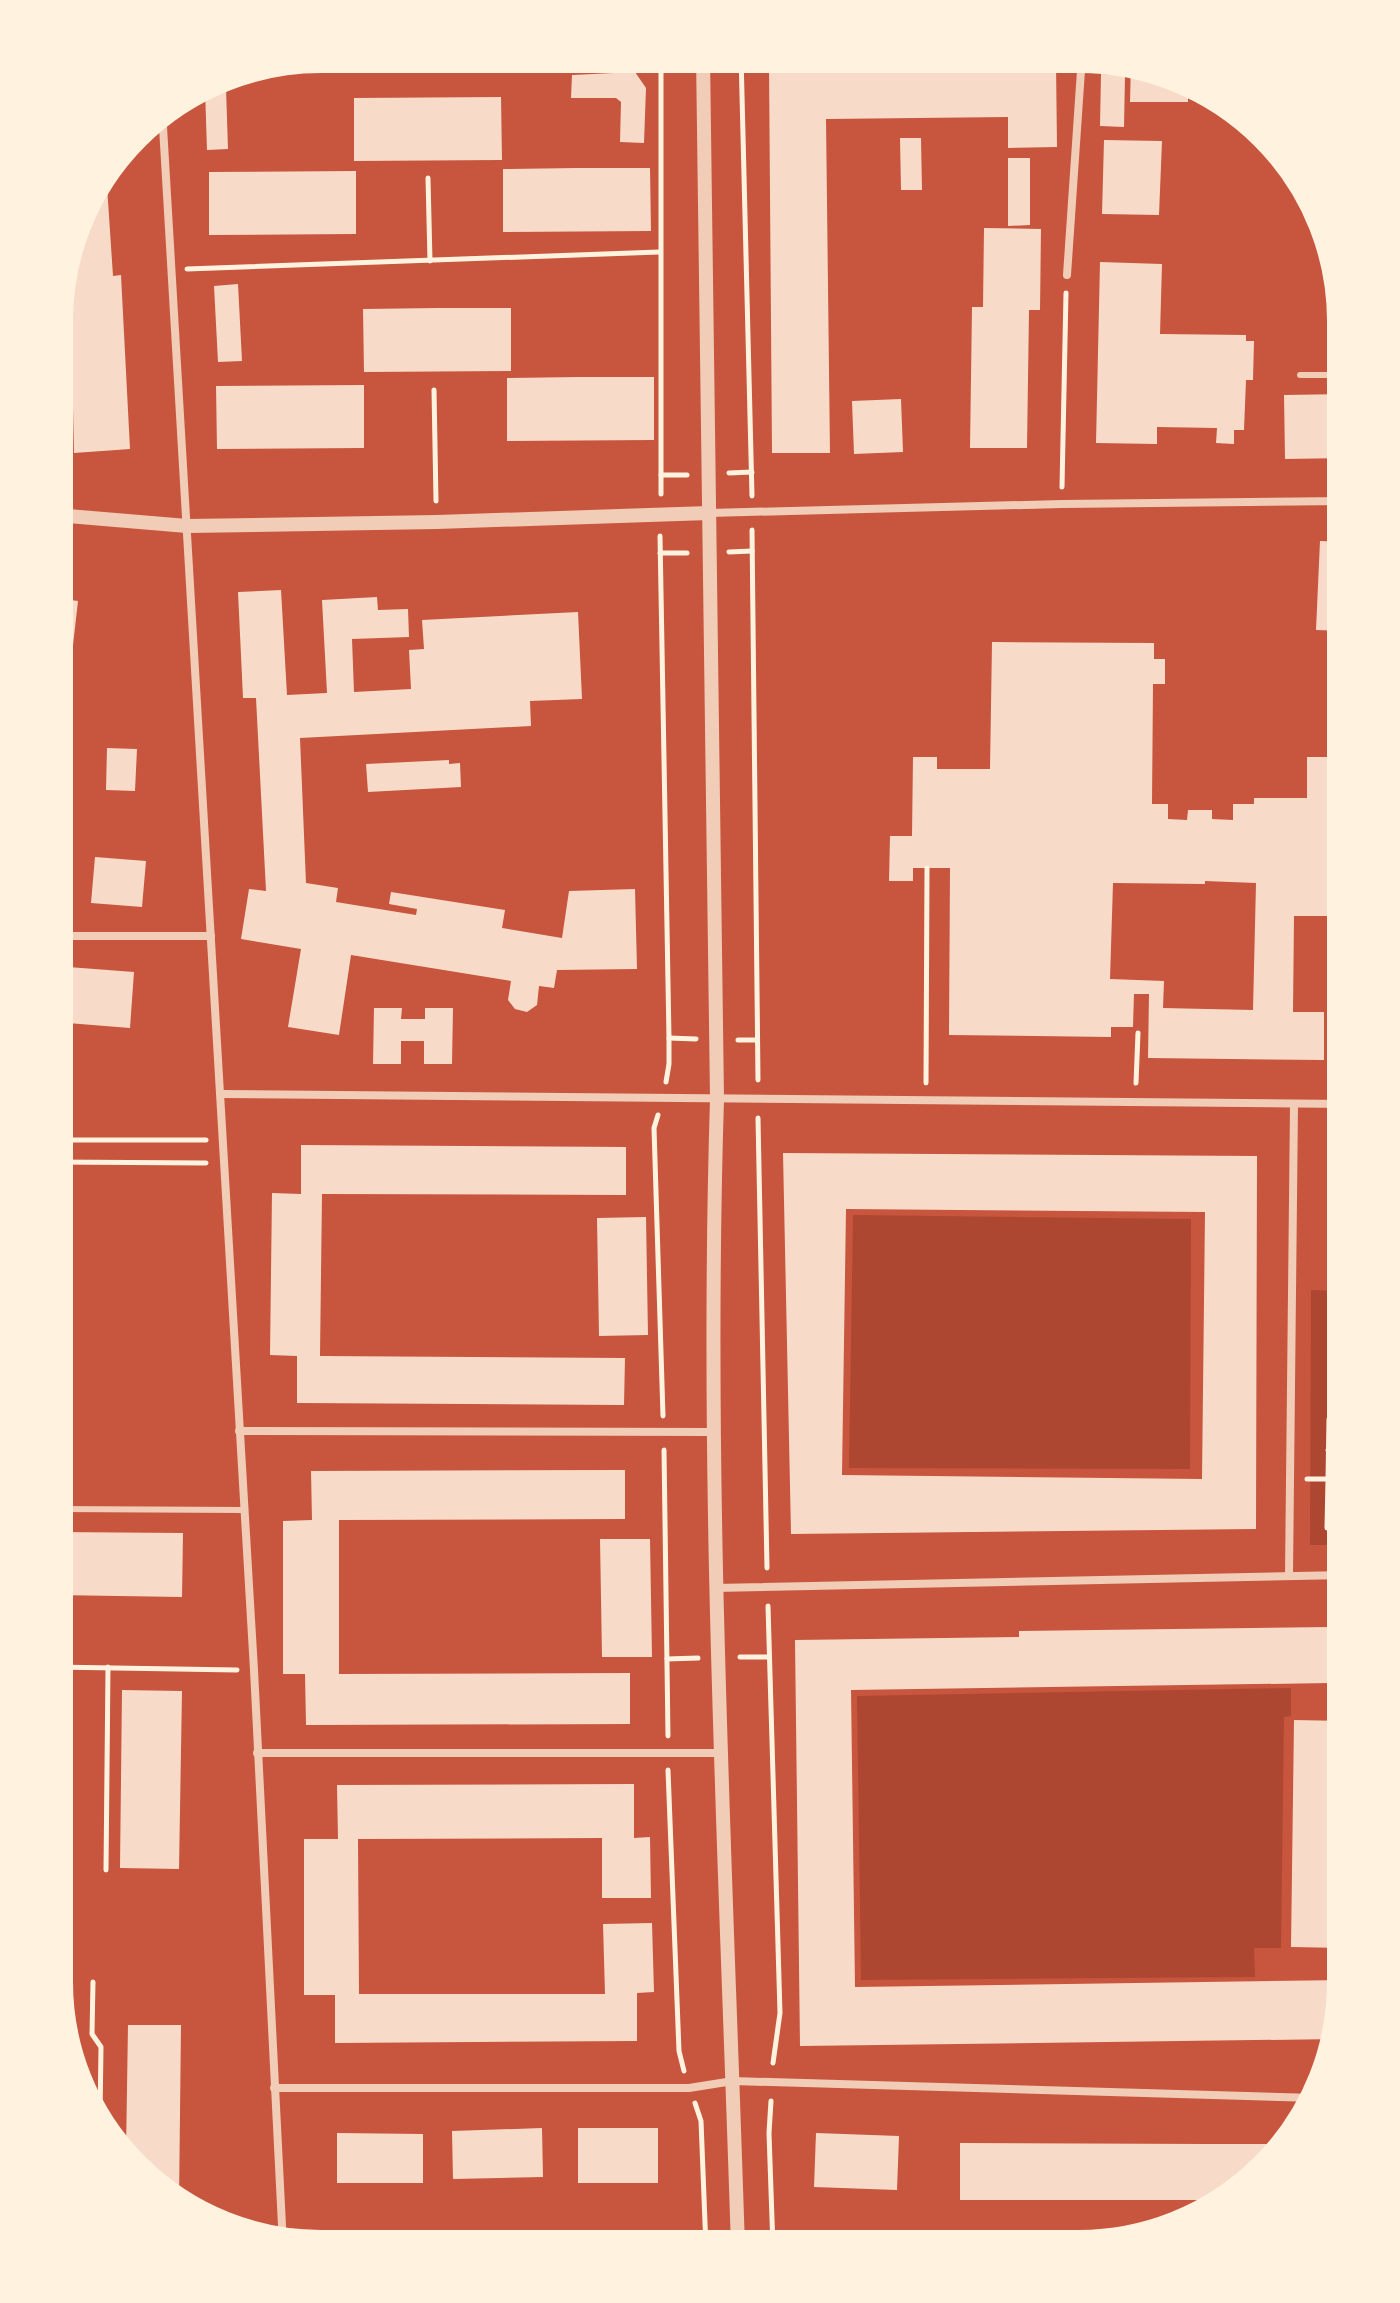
<svg xmlns="http://www.w3.org/2000/svg" width="1400" height="2303" font-family="'DM Sans',sans-serif">
<style>
.green{fill:#ae4732}
.building{fill:#f7dbc8;fill-rule:evenodd}
.lines{fill:none;stroke-linecap:round;stroke-linejoin:round}
.path{stroke:#fff3e0;stroke-width:5}
.service{stroke:#f1ccb7;stroke-width:6}
.minor{stroke:#f1ccb7;stroke-width:8}
.tertiary{stroke:#f1ccb7;stroke-width:14}
.rim{fill:none;stroke:#fff3e0;stroke-width:10}
</style>
<rect width="100%" height="100%" fill="#c8553d"/>
<g class="green">
<polygon points="853,1215 1191,1219 1190,1469 849,1468"/>
<polygon points="1311,1290 1346,1291 1346,1545 1310,1545"/>
<polygon points="1291,1688 1291,1716 1284,1717 1281,1948 1254,1948 1255,1977 861,1980 857,1696"/>
</g>
<g class="building">
<polygon points="1056,62 1057,147 1008,148 1008,117 826,119 830,453 772,453 769,65"/>
<polygon points="1131,63 1188,87 1188,102 1130,102"/>
<polygon points="635,72 646,88 644,143 620,142 621,102 616,98 571,98 572,75"/>
<polygon points="1101,74 1125,75 1124,127 1100,126"/>
<polygon points="226,88 228,149 207,150 205,89"/>
<polygon points="501,97 502,160 354,161 354,98"/>
<polygon points="900,138 921,138 922,190 901,190"/>
<polygon points="1104,140 1162,141 1159,215 1102,214"/>
<polygon points="1008,158 1030,158 1030,225 1008,226"/>
<polygon points="577,168 650,168 651,231 503,232 503,169"/>
<polygon points="106,171 113,276 121,275 130,449 74,453 72,365 66,365 62,279 58,279 82,202"/>
<polygon points="356,171 356,234 209,235 209,172"/>
<polygon points="984,228 1041,229 1040,310 1029,310 1027,448 970,448 972,307 983,307"/>
<polygon points="1100,262 1162,264 1160,334 1246,335 1246,341 1254,341 1253,380 1246,380 1244,430 1234,430 1234,444 1216,443 1217,428 1157,427 1157,444 1096,443"/>
<polygon points="238,284 242,361 218,362 214,286"/>
<polygon points="437,308 511,308 511,371 364,372 363,309"/>
<polygon points="580,377 654,377 654,440 507,441 507,378"/>
<polygon points="364,385 364,448 217,449 216,386"/>
<polygon points="1346,394 1346,458 1285,459 1284,395"/>
<polygon points="901,399 903,452 854,454 852,401"/>
<polygon points="1320,541 1346,542 1346,631 1316,630"/>
<polygon points="281,590 287,695 327,693 322,600 377,597 378,610 408,609 409,637 352,639 354,692 411,689 409,650 424,649 422,620 578,612 582,699 530,701 531,726 300,738 306,883 338,888 336,902 416,915 417,909 389,904 391,892 505,910 502,928 562,938 569,891 635,889 637,969 557,970 554,988 539,986 537,1005 527,1012 515,1009 508,1000 511,981 351,955 339,1035 288,1027 301,949 241,939 249,889 266,891 256,698 243,698 238,592"/>
<polygon points="56,598 78,601 72,654 56,652"/>
<path d="M992,642L1154,643V659H1165V684H1153L1152,804H1168V819L1187,820L1188,810H1212V819L1233,820V804H1254V798H1307V757H1346V916H1294L1293,1012H1324V1060L1148,1058L1149,994H1134L1133,1027H1111V1037L949,1035L950,868H913V881H889L890,836H912L913,757H937V769H990ZM1205,881L1256,883L1253,1010L1163,1008L1164,981L1110,979L1113,883L1205,884Z"/>
<polygon points="107,748 137,749 135,791 106,790"/>
<polygon points="449,760 449,764 460,763 461,787 368,792 366,764"/>
<polygon points="56,833 62,833 62,902 55,903"/>
<polygon points="95,857 146,861 142,907 91,903"/>
<polygon points="55,966 134,972 130,1028 55,1022"/>
<polygon points="374,1008 402,1008 401,1019 425,1019 425,1008 453,1008 452,1064 424,1064 424,1041 401,1041 401,1064 373,1064"/>
<polygon points="301,1145 626,1147 626,1195 322,1194 320,1356 625,1358 624,1405 297,1403 297,1356 270,1355 272,1193 301,1194"/>
<path d="M783,1153L1257,1156L1256,1529L791,1534ZM846,1209L1205,1212L1202,1479L842,1475Z"/>
<polygon points="646,1217 648,1335 599,1336 597,1218"/>
<polygon points="625,1470 625,1519 339,1520 339,1674 630,1673 630,1724 306,1725 305,1674 283,1674 283,1521 312,1520 311,1471"/>
<polygon points="55,1532 183,1533 182,1597 55,1595"/>
<polygon points="600,1539 650,1539 652,1657 602,1657"/>
<polygon points="1330,1627 1331,1683 851,1690 855,1987 1345,1980 1345,2000 1338,2039 800,2046 795,1640 1019,1637 1019,1631"/>
<polygon points="122,1690 182,1691 179,1869 120,1868"/>
<polygon points="1294,1720 1345,1721 1344,1948 1291,1947"/>
<polygon points="634,1784 634,1838 650,1837 651,1898 602,1898 602,1838 358,1839 359,1994 605,1994 603,1924 652,1923 654,1992 637,1993 637,2041 335,2043 335,1995 304,1995 304,1839 338,1839 337,1785"/>
<polygon points="128,2025 181,2025 179,2202 159,2194 126,2152"/>
<polygon points="542,2128 543,2177 453,2179 452,2131"/>
<rect x="578" y="2128" width="80" height="55"/>
<polygon points="337,2133 423,2134 423,2183 337,2183"/>
<polygon points="816,2133 899,2136 897,2190 814,2187"/>
<polygon points="960,2143 1207,2144 1291,2144 1218,2200 960,2200"/>
<polygon points="323,2234 374,2235 374,2247 322,2247"/>
<polygon points="853,2241 853,2248 803,2248 802,2242"/>
</g>
<g class="lines">
<g class="path">
<polyline points="741,55 752,496"/>
<polyline points="261,66 661,61"/>
<polyline points="428,178 430,261"/>
<polyline points="187,269 659,252"/>
<polyline points="434,390 436,501"/>
<polyline points="729,473 752,472"/>
<polyline points="661,475 687,475"/>
<polyline points="1062,487 1066,293"/>
<polyline points="661,494 661,55"/>
<polyline points="752,530 758,1080"/>
<polyline points="660,536 669,1038 669,1064 666,1082"/>
<polyline points="729,552 752,551"/>
<polyline points="660,553 687,553"/>
<polyline points="669,1038 696,1039"/>
<polyline points="738,1040 757,1040"/>
<polyline points="926,1083 927,868"/>
<polyline points="1136,1083 1138,1033"/>
<polyline points="658,1115 654,1128 663,1416"/>
<polyline points="758,1118 767,1568"/>
<polyline points="55,1140 206,1140"/>
<polyline points="55,1162 206,1163"/>
<polyline points="664,1450 668,1736"/>
<polyline points="1328,1450 1346,1450"/>
<polyline points="1307,1479 1328,1479 1327,1528 1346,1528"/>
<polyline points="1328,1479 1329,1419 1346,1419"/>
<polyline points="768,1606 780,2013 773,2063"/>
<polyline points="740,1657 769,1657"/>
<polyline points="667,1659 698,1658"/>
<polyline points="54,1667 237,1670"/>
<polyline points="668,1770 679,2051 684,2071"/>
<polyline points="106,1870 108,1667"/>
<polyline points="54,1980 57,1982"/>
<polyline points="93,1982 92,2034 101,2047 100,2118"/>
<polyline points="771,2101 769,2133 773,2248"/>
<polyline points="695,2103 701,2121 706,2248"/>
</g>
<g class="service">
<polyline points="1300,375 1346,375"/>
<polyline points="55,1509 243,1510"/>
</g>
<g class="minor">
<polyline points="162,110 254,1670 283,2245"/>
<polyline points="1067,275 1082,56"/>
<polyline points="709,513 1062,504 1346,501"/>
<polyline points="55,936 211,936"/>
<polyline points="221,1094 1346,1104"/>
<polyline points="239,1431 714,1432"/>
<polyline points="1289,1575 1294,1105"/>
<polyline points="715,1588 1346,1575"/>
<polyline points="257,1753 719,1753"/>
<polyline points="274,2088 689,2088 733,2081 1316,2098"/>
</g>
<g class="tertiary">
<path d="M703,55L717,1099C705,1483 726,1865 738,2248"/>
<polyline points="56,515 187,526 437,522 709,513"/>
</g>
</g>
<path d="M0 0H1400V2303H0ZM321 68H1079A253 253 0 0 1 1332 321V1982A253 253 0 0 1 1079 2235H321A253 253 0 0 1 68 1982V321A253 253 0 0 1 321 68Z" fill="#fff3e0" fill-rule="evenodd"/>
<path class="rim" d="M321 68H1079A253 253 0 0 1 1332 321V1982A253 253 0 0 1 1079 2235H321A253 253 0 0 1 68 1982V321A253 253 0 0 1 321 68Z"/>
</svg>
